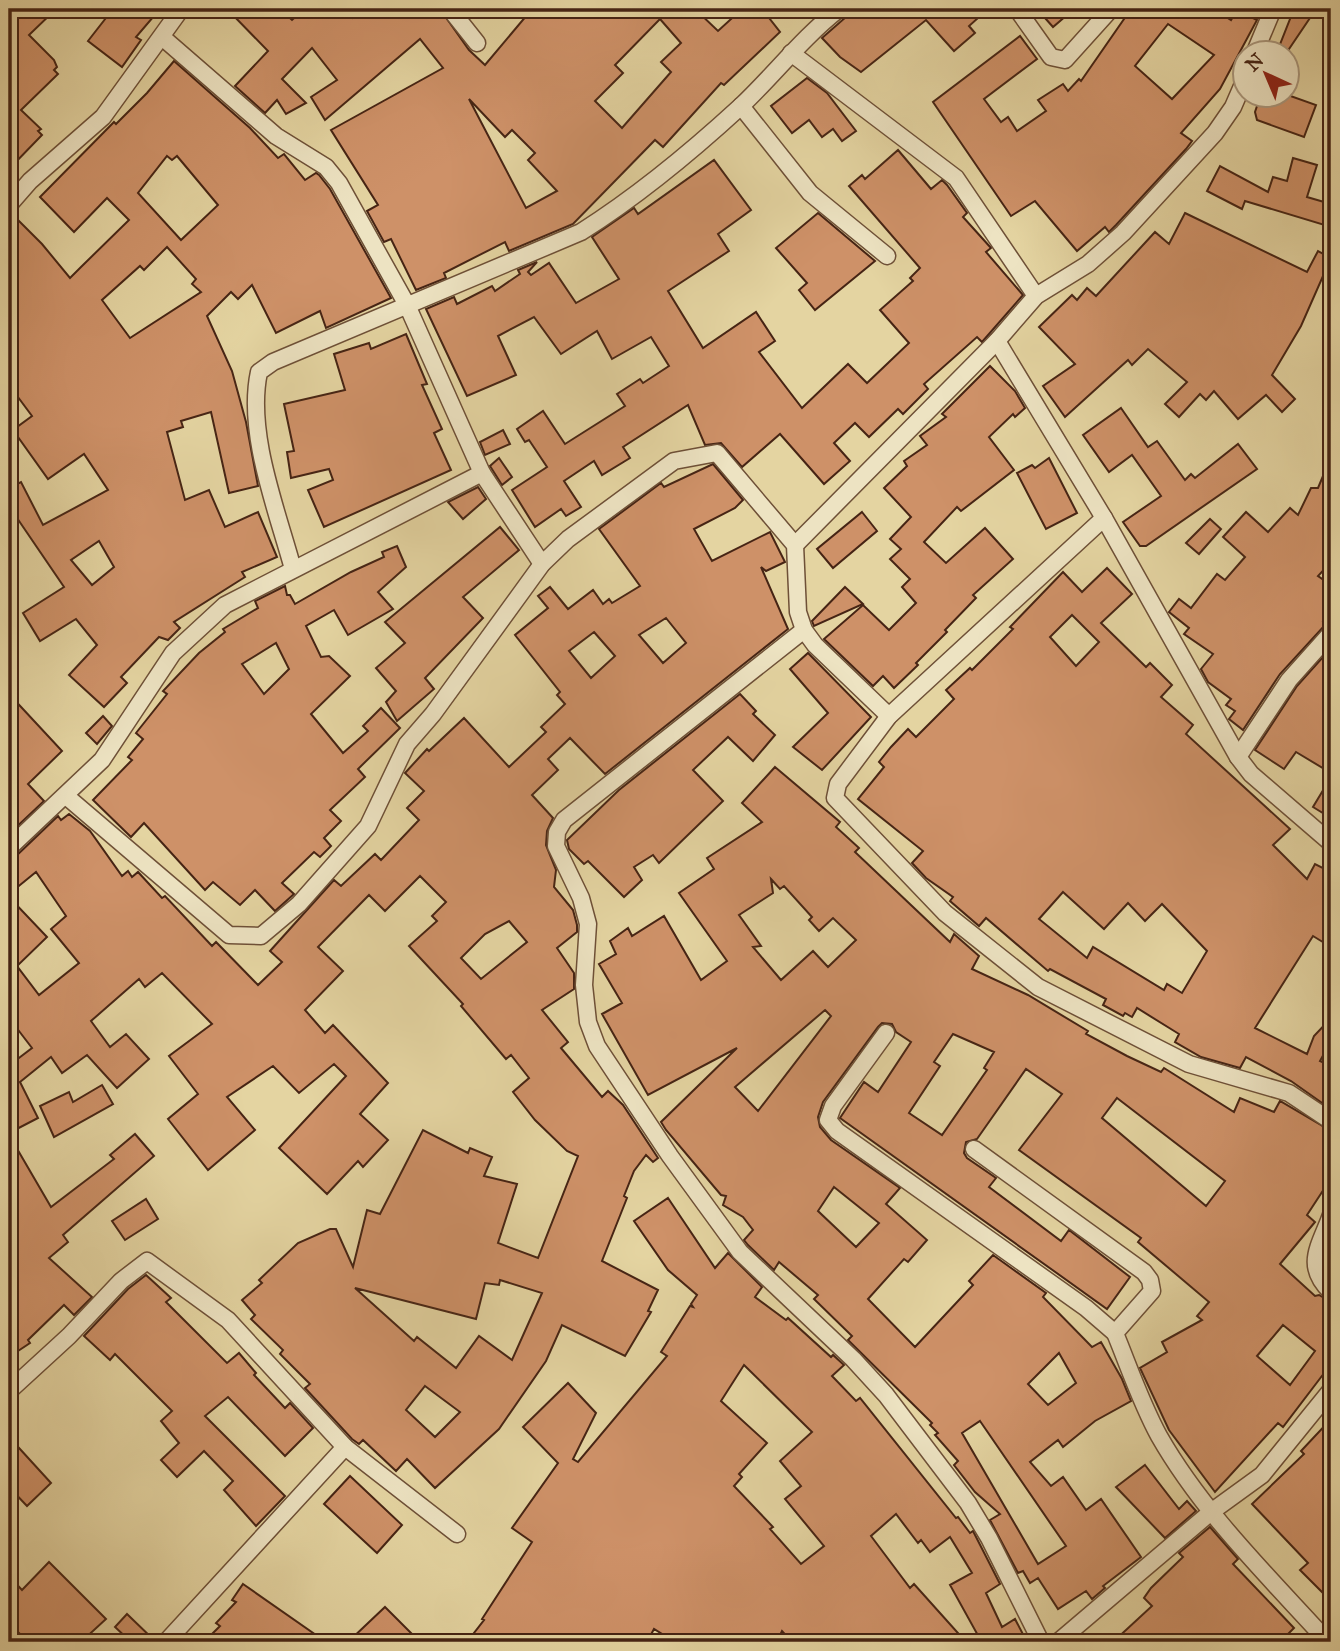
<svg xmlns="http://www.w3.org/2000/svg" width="1340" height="1651" font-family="'IM FELL Great Primer',serif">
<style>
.building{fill:#ce9168;stroke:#462414;stroke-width:2;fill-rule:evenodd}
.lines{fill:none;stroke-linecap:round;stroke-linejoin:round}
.minor-casing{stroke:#6e5037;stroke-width:19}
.minor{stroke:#ede3c2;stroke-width:16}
</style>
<rect width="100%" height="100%" fill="#e4d4a1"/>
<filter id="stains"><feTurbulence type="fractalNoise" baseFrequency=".00286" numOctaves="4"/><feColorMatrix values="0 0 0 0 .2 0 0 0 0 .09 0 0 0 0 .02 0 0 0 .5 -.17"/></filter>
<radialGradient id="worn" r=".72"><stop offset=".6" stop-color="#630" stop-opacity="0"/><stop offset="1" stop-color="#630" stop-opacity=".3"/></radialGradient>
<g class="building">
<polygon points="9,9 56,9 29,35 54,60 57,67 54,70 58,74 21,110 41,129 38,131 42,135 9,169"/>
<polygon points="113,9 160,9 136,37 141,40 122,67 88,41"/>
<path d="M227,9H280L292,20L304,9H344L353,18L364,9H440L469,50L485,65L532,9H695L718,31L742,9H762L780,32L724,85L721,83L663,147L655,140L573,224L509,251L505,242L444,273L446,278L416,290L391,239L384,242L367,211L378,205L331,130L443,68L420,39L325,120L311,97L337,80L312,48L282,79L306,103L286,114L277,100L265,113L235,86L268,51ZM660,19L681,43L661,62L671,72L622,128L595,101L623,73L615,65ZM469,99L505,137L512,130L535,153L528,160L557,191L526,208Z"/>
<polygon points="849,9 988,9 969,26 975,33 954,51 926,20 861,72 840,57 822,38 846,17"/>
<polygon points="1037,9 1074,9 1053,27"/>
<path d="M1131,9H1214L1231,20L1237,10L1257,20L1220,89L1181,133L1192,141L1186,149L1116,225L1109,232L1105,227L1077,251L1035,201L1011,216L933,102L1020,36L1037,59L984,99L1001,122L1008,117L1017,131L1046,111L1038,100L1063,84L1068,91L1079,79L1081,81ZM1168,24L1214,55L1172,99L1135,66Z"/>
<polygon points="1294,9 1316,9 1287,52 1277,52"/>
<path d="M174,61L250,128L278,158L284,154L305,180L316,173L319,175L330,189L391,298L326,328L320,311L276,333L252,285L238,299L231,292L207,316L232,371L246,422L258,486L229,493L211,412L181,421L183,427L167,432L185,500L209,490L225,527L258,512L277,557L242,572L245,577L174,622L180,628L168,640L159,637L121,677L127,683L104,707L69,675L97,645L76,619L40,641L23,613L64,587L17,518L9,522V488L21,482L43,525L108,490L84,454L48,479L13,430L32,416L9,385V215H13L42,244L70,278L81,267L129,220L107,198L74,232L40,197L114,122L116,124L147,93ZM167,156L172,160L177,156L218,205L181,240L138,193ZM167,247L196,279L192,284L201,292L130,338L102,300L140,266L144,270ZM99,541L114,567L92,585L71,560Z"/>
<polygon points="807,78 827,93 856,131 842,141 833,129 822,137 809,120 792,133 771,106"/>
<polygon points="1261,94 1285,94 1316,105 1304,137 1257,120 1255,112"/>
<polygon points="898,150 931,189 942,180 947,185 967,213 963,217 991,248 986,252 1023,295 989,334 982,342 977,337 924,384 928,389 903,414 898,409 869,437 855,423 834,443 850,461 824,484 780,434 742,467 721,443 705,445 688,405 623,447 630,458 602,475 594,461 564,481 581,507 566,516 561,509 535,527 512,490 547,467 529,440 525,442 517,429 543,411 565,444 625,406 617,394 640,379 643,383 669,366 651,337 612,359 597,331 561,354 534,317 498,336 516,375 467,396 426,309 454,297 457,304 492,286 495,291 520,274 518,270 537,262 528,272 531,275 549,263 576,303 619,279 592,237 634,208 638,214 714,160 751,210 718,234 729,251 668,291 703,348 756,312 775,341 759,352 802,408 848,364 867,383 909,343 880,310 913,281 910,278 920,268 849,186 862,175 865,179"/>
<polygon points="1293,158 1317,165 1307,197 1331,204 1331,227 1245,201 1242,209 1207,191 1220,166 1268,192 1273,177 1287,181"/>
<polygon points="818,213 875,261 815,310 799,290 807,283 776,248"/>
<polygon points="1185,213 1307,272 1318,251 1331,258 1301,326 1272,375 1295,399 1282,412 1266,395 1238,419 1214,391 1206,400 1200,394 1179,417 1165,404 1187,382 1148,349 1132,365 1128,360 1065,417 1043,386 1075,364 1039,327 1072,295 1077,300 1087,288 1096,296 1155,232 1169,244"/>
<polygon points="406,334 427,384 422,385 442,429 434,433 451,470 324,527 308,490 333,480 329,469 291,478 287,452 294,451 284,404 345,390 334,354 369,343 371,349"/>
<polygon points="990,366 1015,391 1025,408 1015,417 1013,414 989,437 1014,470 961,511 957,507 924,542 946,563 985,528 1013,559 973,595 976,598 945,630 947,632 916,663 918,665 894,688 883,676 873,686 824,639 863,605 889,630 916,603 902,587 910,579 890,559 901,549 890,539 911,517 884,488 907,466 904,461 927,445 920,436 946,417 942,414"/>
<polygon points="1121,408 1148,447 1157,441 1185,480 1191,474 1195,478 1238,444 1257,469 1146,546 1140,546 1123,522 1161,496 1132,455 1109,472 1083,435"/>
<polygon points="503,430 510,444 485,455 480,442"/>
<polygon points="1331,457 1331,562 1318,576 1331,585 1331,609 1323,621 1326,624 1280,674 1243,730 1229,719 1235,711 1226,705 1231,699 1208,682 1201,669 1213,654 1184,634 1189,628 1169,612 1179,599 1191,608 1217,574 1225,580 1245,557 1223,537 1246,512 1268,532 1290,508 1298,515 1311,488 1318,488"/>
<polygon points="499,458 512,477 502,485 490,466"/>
<polygon points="1049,458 1077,513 1046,529 1017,473 1032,465 1035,468"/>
<path d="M713,464L743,500L735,508L694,529L712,561L770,532L785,562L766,571L761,567L788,629L605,774L570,738L548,759L558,770L532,795L553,818L547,831L546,845L556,870L554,887L573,910L577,925V932L557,948L574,973V989L542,1010L568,1042L561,1048L602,1097L608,1091L623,1105L658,1158L653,1162L646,1155L634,1171L624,1196L627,1198L602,1261L658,1290L648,1311L651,1312L625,1356L562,1325L546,1361L499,1429L435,1488L407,1459L396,1471L363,1440L359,1444L352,1439L305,1388L310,1384L280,1354L283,1350L251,1319L255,1315L242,1300L262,1283L259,1280L298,1243L330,1229H336L353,1267L367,1210L380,1214L423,1130L468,1153L470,1148L492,1157L484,1176L517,1184L498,1243L538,1258L578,1156L567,1151L535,1120L513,1092L529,1078L511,1055L506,1059L461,1006L463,1004L409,946L437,921L432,916L446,902L420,876L385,911L369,895L318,947L343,971L305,1010L325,1033L333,1025L388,1083L360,1114L388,1140L363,1167L358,1161L327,1194L279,1148L346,1076L334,1064L299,1093L273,1066L227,1097L255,1130L208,1170L168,1119L198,1094L169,1056L212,1024L162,973L145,987L139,979L91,1021L110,1047L126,1034L149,1059L117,1088L87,1055L62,1073L51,1057L20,1082L38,1118L9,1133V1059L11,1064L32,1048L9,1018V897L47,937L17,966L39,995L79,963L51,929L66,916L36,872L9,894V858L16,856L58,816L61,820L69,814L90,831L122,876L128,871L132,877L138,872L162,898L165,896L212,946L216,942L258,985L282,962L270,951L334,880L341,886L375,854L381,860L419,820L407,808L424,791L405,773L427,749L429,751L464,718L509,767L546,732L541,727L565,704L557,695L560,692L515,635L548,608L538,596L550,587L568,609L593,590L603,604L609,599L612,603L640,586L599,529L661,483L664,487ZM666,618L686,643L663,663L639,635ZM594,632L615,656L591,678L569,651ZM509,921L527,942L481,979L461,958L485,934ZM500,1280L542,1293L512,1360L479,1336L456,1368L417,1337L414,1341L355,1288L476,1319L485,1283L499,1285ZM425,1386L460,1412L435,1437L406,1410Z"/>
<polygon points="478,487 486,499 463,519 448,502"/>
<polygon points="862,512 877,531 833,568 817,549"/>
<polygon points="1210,519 1221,529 1199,554 1186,543"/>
<polygon points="500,527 519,550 463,597 483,618 425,678 434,689 397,721 386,702 396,691 376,668 405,643 385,622"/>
<path d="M397,546L406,567L378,592L393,609L348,635L334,610L306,626L321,657L329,656L350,676L311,714L343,753L368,731L363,726L381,708L400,728L358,769L365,777L330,810L341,821L324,838L331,846L320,857L314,852L282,883L294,894L275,911L255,890L240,905L213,882L205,890L144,823L131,837L93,800L132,760L128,757L143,739L136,733L167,694L163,691L199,653L225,632L223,629L258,608L255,601L285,586L287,595H290L295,604L351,572L384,557L382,552ZM276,643L289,669L264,694L242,664Z"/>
<path d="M1107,568L1132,594L1101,623L1146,667L1150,663L1172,685L1161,697L1193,725L1186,734L1290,829L1273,845L1307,879L1315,864L1331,872V947L1313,936L1255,1028L1307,1054L1314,1036L1331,1018V1041L1320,1061L1331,1066V1093L1325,1105L1291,1081L1246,1057L1240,1068L1201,1057L1175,1042L1179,1034L1137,1008L1132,1017L1125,1013L1123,1016L1103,1005L1106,999L1050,969L1048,971L986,918L979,926L950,901L953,897L926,878L912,863L923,851L858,799L884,767L879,762L891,747L908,729L916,737L954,699L946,690L970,668L972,670L1013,629L1010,627L1063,572L1082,592ZM1072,615L1099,642L1076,666L1050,637ZM1063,892L1104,929L1128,903L1145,921L1162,904L1207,951L1182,993L1167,984L1164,990L1093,947L1087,958L1039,919Z"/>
<polygon points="845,587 863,604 814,626 812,621"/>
<polygon points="1331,648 1331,773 1296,752 1284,769 1255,750 1297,686"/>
<polygon points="808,653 871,717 822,770 793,747 828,713 790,669"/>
<polygon points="9,694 62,751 28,784 44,801 9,834"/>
<polygon points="740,694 756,711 753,714 775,735 753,761 728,737 693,770 723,801 659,863 653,855 634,867 642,880 624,897 588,861 584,864 569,849 567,840 619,790"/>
<polygon points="103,716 112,726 97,744 86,733"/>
<path d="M775,767L840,822L836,827L859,848L855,852L950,942L954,934L979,956L972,969L1028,995L1088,1031L1086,1034L1127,1056L1161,1072L1164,1068L1234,1112L1240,1098L1274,1112L1280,1101L1331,1131V1188L1326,1186L1307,1215L1315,1222L1280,1264L1315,1296L1319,1295L1331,1302V1364L1283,1427L1278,1423L1215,1492L1169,1430L1140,1368L1167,1352L1162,1342L1202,1320L1197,1316L1209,1302L1138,1242L1141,1238L1019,1150L1062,1094L1026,1069L977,1139L966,1142L964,1153L967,1158L996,1178L989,1187L1061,1241L1069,1230L1130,1277L1107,1309L840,1118L864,1082L878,1092L911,1042L896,1032L892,1024L882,1023L878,1027L823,1102L818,1117L820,1127L831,1140L900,1188L886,1204L927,1240L908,1262L904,1259L868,1299L915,1347L973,1285L969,1281L993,1255L1046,1293L1043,1297L1092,1347L1101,1342L1122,1379L1131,1401L1095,1421L1063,1447L1058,1440L1030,1462L1051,1486L1063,1477L1086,1510L1101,1499L1141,1557L1103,1586L1105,1588L1092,1599L1086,1591L1058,1609L1038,1578L1030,1583L1023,1571L1018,1573L990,1520L1000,1514L975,1492L954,1465L958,1461L935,1435L938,1433L930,1425L932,1423L848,1340L852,1336L814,1299L818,1295L779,1262L774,1270L748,1245L744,1240L753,1230L743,1217L723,1205L726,1196L721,1195L666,1130L661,1122L737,1048L648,1095L602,1014L622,1003L599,964L616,954L610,941L628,928L632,936L664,916L701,980L727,961L679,893L714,869L707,858L762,822L742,803ZM771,879L780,889L784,886L812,917L809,920L819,931L833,918L856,940L828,967L813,951L781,980L753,947L761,946L739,915L773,893ZM825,1010L831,1016L758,1111L735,1087ZM953,1034L994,1052L984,1068L987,1070L942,1135L909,1113L940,1066L934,1062ZM1117,1098L1225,1181L1206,1206L1102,1118ZM834,1187L879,1223L856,1247L818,1211ZM1283,1325L1315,1351L1290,1385L1257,1356ZM1059,1353L1076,1383L1048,1405L1028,1384ZM980,1421L1066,1546L1038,1564L962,1433Z"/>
<polygon points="1331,777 1331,818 1313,807"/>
<polygon points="102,1085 113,1104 54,1137 40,1106 69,1092 73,1102"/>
<polygon points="135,1134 154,1156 63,1235 68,1242 49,1258 92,1297 74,1315 64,1305 28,1340 30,1343 9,1357 9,1135 51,1207 114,1159 110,1155"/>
<path d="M668,1198L715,1268L728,1253L762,1287L755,1297L786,1320L788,1318L831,1357L833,1355L844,1365L832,1376L856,1401L860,1398L956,1518L958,1517L970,1533L973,1531L1000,1584L986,1593L1002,1627L1015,1619L1027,1642H974L980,1639L950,1585L972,1573L950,1537L930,1552L921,1540L918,1543L896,1514L871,1536L910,1588L914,1584L966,1642H792L782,1631L777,1642H675L654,1629L647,1642H467L484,1620L482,1619L532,1542L512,1528L558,1463L523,1427L568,1383L596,1413L573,1459L578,1462L667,1356L661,1352L690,1306L693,1307L691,1304L697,1295L668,1270L634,1221ZM744,1365L812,1432L780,1461L801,1486L785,1499L824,1546L801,1564L770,1529L773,1527L734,1486L742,1477L739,1474L767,1443L721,1401Z"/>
<polygon points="146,1199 158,1219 125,1240 112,1221"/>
<polygon points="146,1275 171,1298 166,1302 227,1363 239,1353 256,1373 254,1375 285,1408 290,1403 313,1428 285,1456 228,1397 205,1416 285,1496 256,1526 224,1490 233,1481 204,1451 177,1477 161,1460 179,1443 161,1421 172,1411 115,1354 110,1360 84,1336 128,1289"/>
<polygon points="1331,1419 1331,1587 1324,1594 1300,1570 1308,1563 1252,1504 1304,1454 1301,1451"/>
<polygon points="9,1437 51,1483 27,1506 9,1487"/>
<polygon points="1145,1465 1179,1509 1187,1501 1196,1511 1165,1538 1116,1487"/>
<polygon points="350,1476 402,1525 377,1553 324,1504"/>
<polygon points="1210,1527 1238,1559 1233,1564 1294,1628 1289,1633 1298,1642 1113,1642 1152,1606 1144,1598 1151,1588 1183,1557 1179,1553"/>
<polygon points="49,1562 106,1619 81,1642 28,1642 9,1623 9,1576 22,1590"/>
<polygon points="243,1584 326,1642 204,1642 220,1626 216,1623 236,1602 232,1600"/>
<polygon points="385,1607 420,1642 348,1642"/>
<polygon points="127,1614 156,1642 131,1642 115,1627"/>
</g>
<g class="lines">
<g class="minor-casing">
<g id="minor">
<polyline points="450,9 477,43"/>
<polyline points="1017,9 1051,57 1065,60 1111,9"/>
<polyline points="162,37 276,136 326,167 339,183 407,305 482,473 542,564"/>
<polyline points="1255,52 1273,9"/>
<polyline points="791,53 956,178 1036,296"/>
<polyline points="741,106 810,193 887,256"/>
<polyline points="9,205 30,181 103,117 181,9"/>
<polyline points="997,341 1104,518 1238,757 1251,774 1331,843"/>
<polyline points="1104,518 889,716 838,784 835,798 945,913 1038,987 1189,1064 1289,1093 1331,1121"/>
<polyline points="795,545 997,341 1036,296 1088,264 1123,233 1215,133 1233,107 1246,77"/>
<path d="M293,569C277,510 246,433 259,372L273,362L581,232C638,196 691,152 740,107C774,75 802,38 839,9"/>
<polyline points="804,630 564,820 557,832 556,846 581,898 588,924 584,985 588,1022 597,1046 670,1156 740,1252 853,1359 886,1395 968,1503 989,1538 1041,1642"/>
<polyline points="1238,757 1289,680 1331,633"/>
<polyline points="66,796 229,935 261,936 299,904 368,826 407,744 433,714 542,564 568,539 674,461 717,453 795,545 798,612 804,630 815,645 889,716"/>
<polyline points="9,848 102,760 173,653 225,605 482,473"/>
<polyline points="886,1033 833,1106 828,1120 837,1131 1086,1308 1115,1333"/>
<path d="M974,1149L1144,1272L1150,1280L1152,1291L1115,1333C1129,1367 1141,1403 1159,1436C1203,1513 1269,1577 1328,1642"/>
<path d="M1331,1215C1320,1246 1303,1265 1331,1292"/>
<polyline points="9,1391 69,1336 121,1281 147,1261 228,1320 345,1447 457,1534"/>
<polyline points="166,1642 345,1447"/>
<polyline points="1058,1642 1211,1512 1262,1475 1331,1390"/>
</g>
</g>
<use href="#minor" class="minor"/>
</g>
<rect width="1340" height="1651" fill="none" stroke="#e4d4a1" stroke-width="35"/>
<rect x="10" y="10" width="1319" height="1630" fill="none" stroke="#462414" stroke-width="3.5"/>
<rect x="18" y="18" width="1305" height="1616" fill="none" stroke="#462414" stroke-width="2"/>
<g transform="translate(1266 74) rotate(316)"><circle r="33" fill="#ede3c2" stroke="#aa977c" stroke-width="2"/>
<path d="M0-5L12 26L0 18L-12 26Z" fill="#8f2418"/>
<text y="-10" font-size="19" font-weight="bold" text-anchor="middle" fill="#462414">N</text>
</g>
<rect width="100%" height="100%" filter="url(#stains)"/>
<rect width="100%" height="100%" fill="url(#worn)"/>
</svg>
